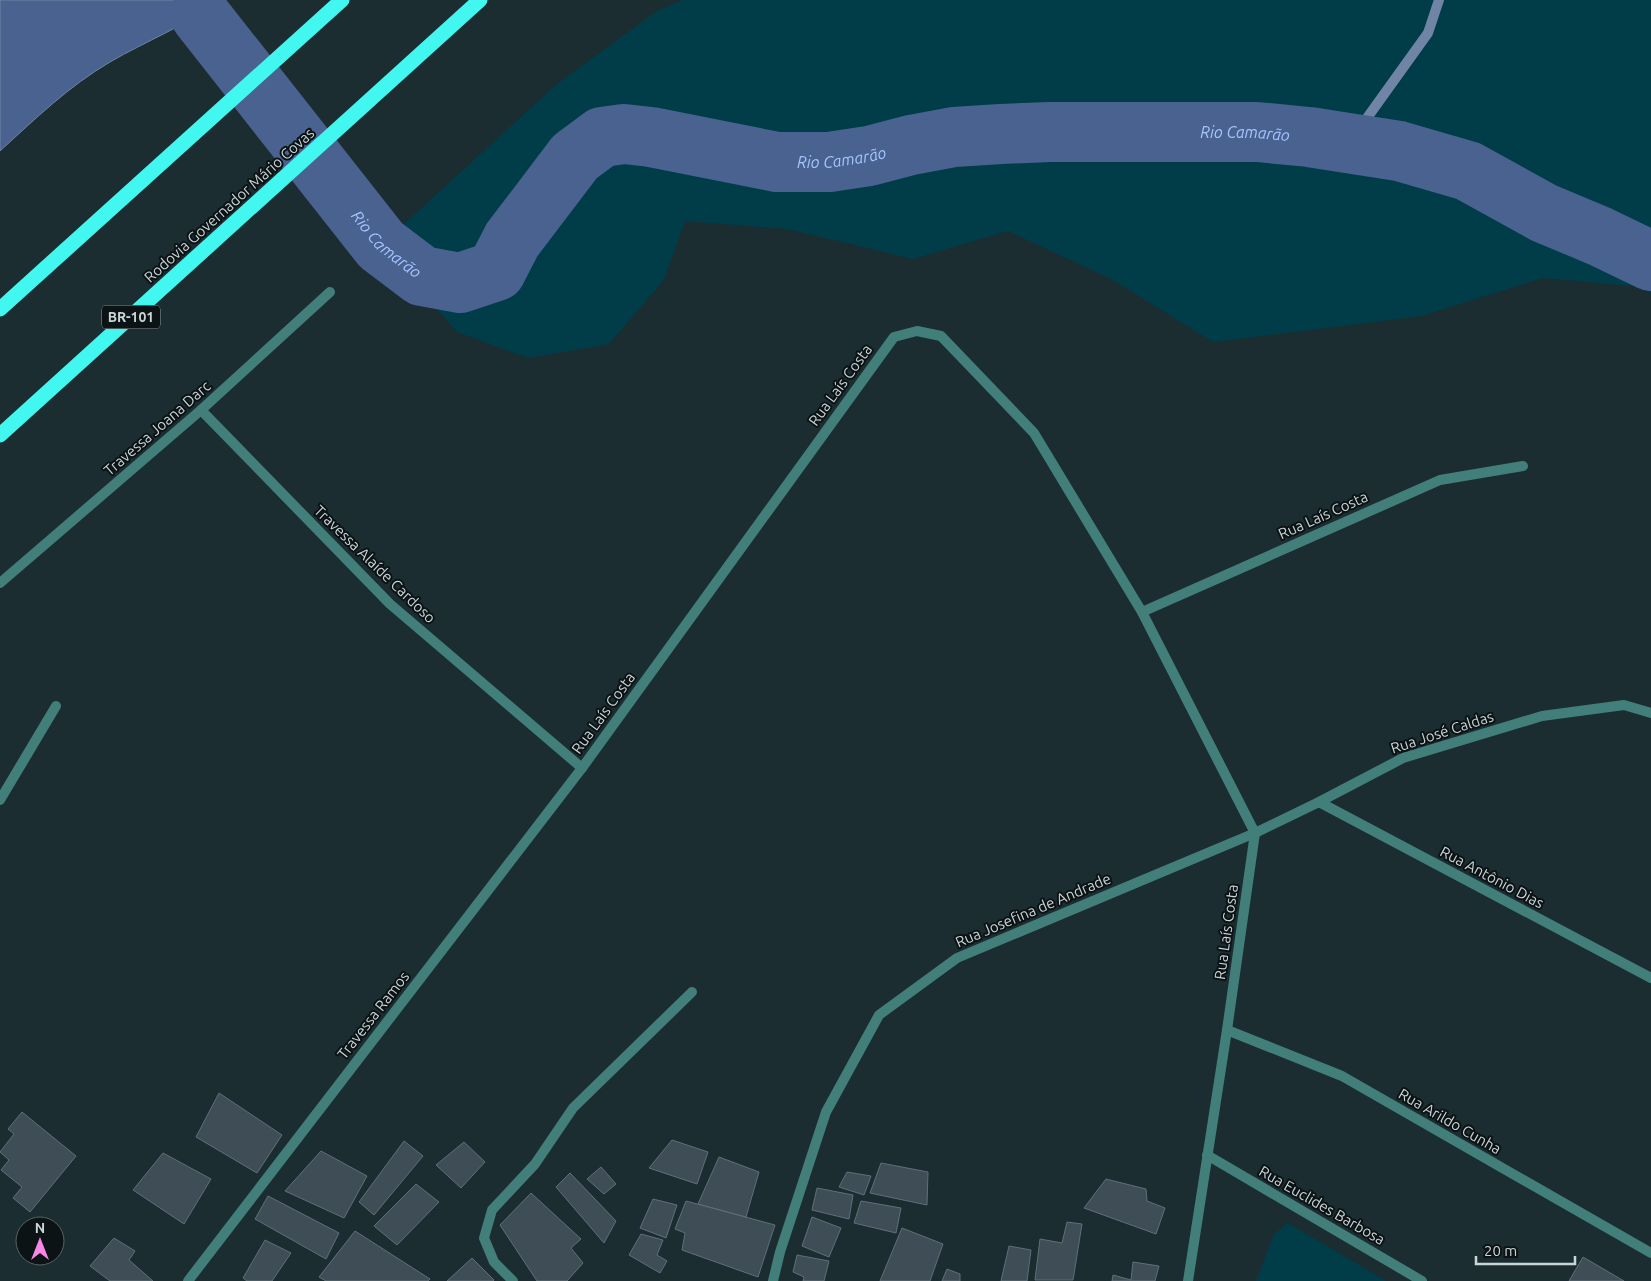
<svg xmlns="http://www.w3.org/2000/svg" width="1651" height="1281" font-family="Ubuntu,sans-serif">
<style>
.green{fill:#013d48}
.water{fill:#496290;stroke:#7084a6}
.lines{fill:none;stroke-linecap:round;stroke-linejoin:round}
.stream{stroke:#7084a6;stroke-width:10}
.river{stroke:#496290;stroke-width:60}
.building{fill:#3f4d57;stroke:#606f79}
.street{stroke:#427f7b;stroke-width:10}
.highway{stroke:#41f7ef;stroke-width:15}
.labels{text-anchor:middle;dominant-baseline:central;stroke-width:4;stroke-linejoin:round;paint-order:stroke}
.shield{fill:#0c1315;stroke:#919b9e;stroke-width:1}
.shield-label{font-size:14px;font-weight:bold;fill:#cad5d8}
.street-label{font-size:15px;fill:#cad5d8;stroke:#0c1315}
.water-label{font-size:16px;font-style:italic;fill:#a6c5ff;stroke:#0c1315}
</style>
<rect width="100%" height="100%" fill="#1b2d31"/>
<g class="green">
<polygon points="683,0 1651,0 1651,293 1643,287 1543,278 1422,316 1213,342 1113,280 1008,231 913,259 787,229 685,221 664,280 609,344 528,358 457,332 381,245 557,84 657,11"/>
<polygon points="1288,1223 1386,1281 1256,1281 1274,1234"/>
</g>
<path class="water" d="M0,0H219C186,26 146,41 110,62C69,86 35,119 0,151Z"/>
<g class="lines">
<polyline class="stream" points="1349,143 1428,33 1439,0"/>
<path class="river" id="s1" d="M200,15L381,245L422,276L460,283L496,271L512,240L575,157L602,137L624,134L651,137L777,162H829L869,156L911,145L954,137L1001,134L1050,132H1257L1309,137L1399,151L1468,171L1544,213L1599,236L1651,261"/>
</g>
<g class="building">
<polygon points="219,1093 282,1135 257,1173 196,1137"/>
<polygon points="22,1112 76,1156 30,1212 13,1198 22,1187 1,1170 9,1160 0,1152 14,1134 8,1129"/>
<polygon points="672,1140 708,1152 697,1184 649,1168"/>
<polygon points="404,1141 423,1156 374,1215 359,1202"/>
<polygon points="464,1142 485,1162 461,1188 436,1165"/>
<polygon points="321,1151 367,1176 344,1218 285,1191"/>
<polygon points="163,1153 211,1179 184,1224 133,1190"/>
<polygon points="719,1157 759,1172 746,1217 698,1204"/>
<polygon points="881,1163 928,1172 927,1205 870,1193"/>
<polygon points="601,1167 616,1184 604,1194 587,1179"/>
<polygon points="847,1172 871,1176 864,1195 839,1187"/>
<polygon points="570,1173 616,1221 604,1243 556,1187"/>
<polygon points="1106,1179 1146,1189 1147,1201 1165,1208 1156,1234 1084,1208"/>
<polygon points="416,1184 439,1202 397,1245 374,1226"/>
<polygon points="817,1188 853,1195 849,1219 812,1210"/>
<polygon points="531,1193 581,1239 571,1248 583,1263 567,1281 537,1281 500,1225"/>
<polygon points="268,1196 339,1233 326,1259 255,1219"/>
<polygon points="653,1199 677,1205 666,1238 640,1228"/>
<polygon points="686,1201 775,1225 758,1277 682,1250 685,1233 675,1229"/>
<polygon points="861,1201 901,1208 896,1233 854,1223"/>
<polygon points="812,1217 841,1228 829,1257 802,1246"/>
<polygon points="1067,1222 1082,1224 1073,1280 1035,1280 1040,1239 1062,1243"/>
<polygon points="902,1228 943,1244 930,1281 880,1281"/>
<polygon points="355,1231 430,1279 428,1281 326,1281 319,1277"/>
<polygon points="641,1234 663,1240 657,1255 667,1261 660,1273 629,1255"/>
<polygon points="114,1238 135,1251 129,1260 153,1281 110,1281 90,1266"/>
<polygon points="265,1240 291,1253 272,1281 247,1281 243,1278"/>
<polygon points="1009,1246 1031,1250 1027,1281 1001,1281"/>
<polygon points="797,1255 829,1261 824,1281 803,1281 804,1277 793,1272"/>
<polygon points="1583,1257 1624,1281 1569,1281"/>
<polygon points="472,1258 494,1280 493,1281 447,1281"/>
<polygon points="1133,1262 1159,1266 1155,1281 1112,1281 1113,1275 1131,1280"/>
<polygon points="947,1269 960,1274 960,1281 942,1281"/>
</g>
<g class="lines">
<g class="street">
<polyline points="201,410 390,604 582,768"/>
<polyline points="0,583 201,410 330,292"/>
<polyline points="1142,612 1440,480 1523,466"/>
<polyline points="0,800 56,706"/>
<polyline points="1319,802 1651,978"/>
<polyline points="1227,1030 1342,1076 1651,1253"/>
<polyline points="1207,1155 1422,1281"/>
<polyline points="188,1281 582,768 894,337 917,331 941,336 1034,433 1142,612 1255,833 1227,1030 1188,1281"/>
<polyline points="513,1281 494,1262 484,1238 492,1210 535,1164 573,1108 692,992"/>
<polyline points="773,1281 780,1252 826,1112 879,1015 957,958 1255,833 1319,802 1403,758 1542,716 1624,705 1651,713"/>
</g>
<g class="highway">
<polyline points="0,309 342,0"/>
<polyline points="0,435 480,0"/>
</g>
</g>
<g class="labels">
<rect class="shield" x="102" y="305.5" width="58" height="23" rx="4"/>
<g class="shield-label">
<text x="131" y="317">BR-101</text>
</g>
<g class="street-label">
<text transform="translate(229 205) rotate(-42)">Rodovia Governador Mário Covas</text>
<text transform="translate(840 385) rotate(-54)">Rua Laís Costa</text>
<text transform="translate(157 428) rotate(-41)">Travessa Joana Darc</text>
<text transform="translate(1323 515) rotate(-24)">Rua Laís Costa</text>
<text transform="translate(375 564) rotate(44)">Travessa Alaíde Cardoso</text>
<text transform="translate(603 713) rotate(-54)">Rua Laís Costa</text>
<text transform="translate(1442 732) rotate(-18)">Rua José Caldas</text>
<text transform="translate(1492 877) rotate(28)">Rua Antônio Dias</text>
<text transform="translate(1033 910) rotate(-23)">Rua Josefina de Andrade</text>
<text transform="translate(1226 932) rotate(-82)">Rua Laís Costa</text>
<text transform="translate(373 1015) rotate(-52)">Travessa Ramos</text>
<text transform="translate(1450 1121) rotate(30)">Rua Arildo Cunha</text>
<text transform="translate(1322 1205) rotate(30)">Rua Euclides Barbosa</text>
</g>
<g class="water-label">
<text stroke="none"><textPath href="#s1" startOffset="1242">Rio Camarão</textPath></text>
<text stroke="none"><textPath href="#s1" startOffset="836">Rio Camarão</textPath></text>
<text stroke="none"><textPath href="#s1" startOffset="296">Rio Camarão</textPath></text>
</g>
</g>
<g transform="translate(40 1241)"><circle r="24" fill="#0c1315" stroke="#586163"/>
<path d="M0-4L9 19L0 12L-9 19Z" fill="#fa87e7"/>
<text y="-8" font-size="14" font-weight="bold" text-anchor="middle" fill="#cad5d8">N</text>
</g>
<path d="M1476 1256v8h99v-8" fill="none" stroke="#cad5d8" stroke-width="2.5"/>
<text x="1484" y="1256" font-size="15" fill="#cad5d8" stroke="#0c1315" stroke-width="4" paint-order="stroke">20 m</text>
</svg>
